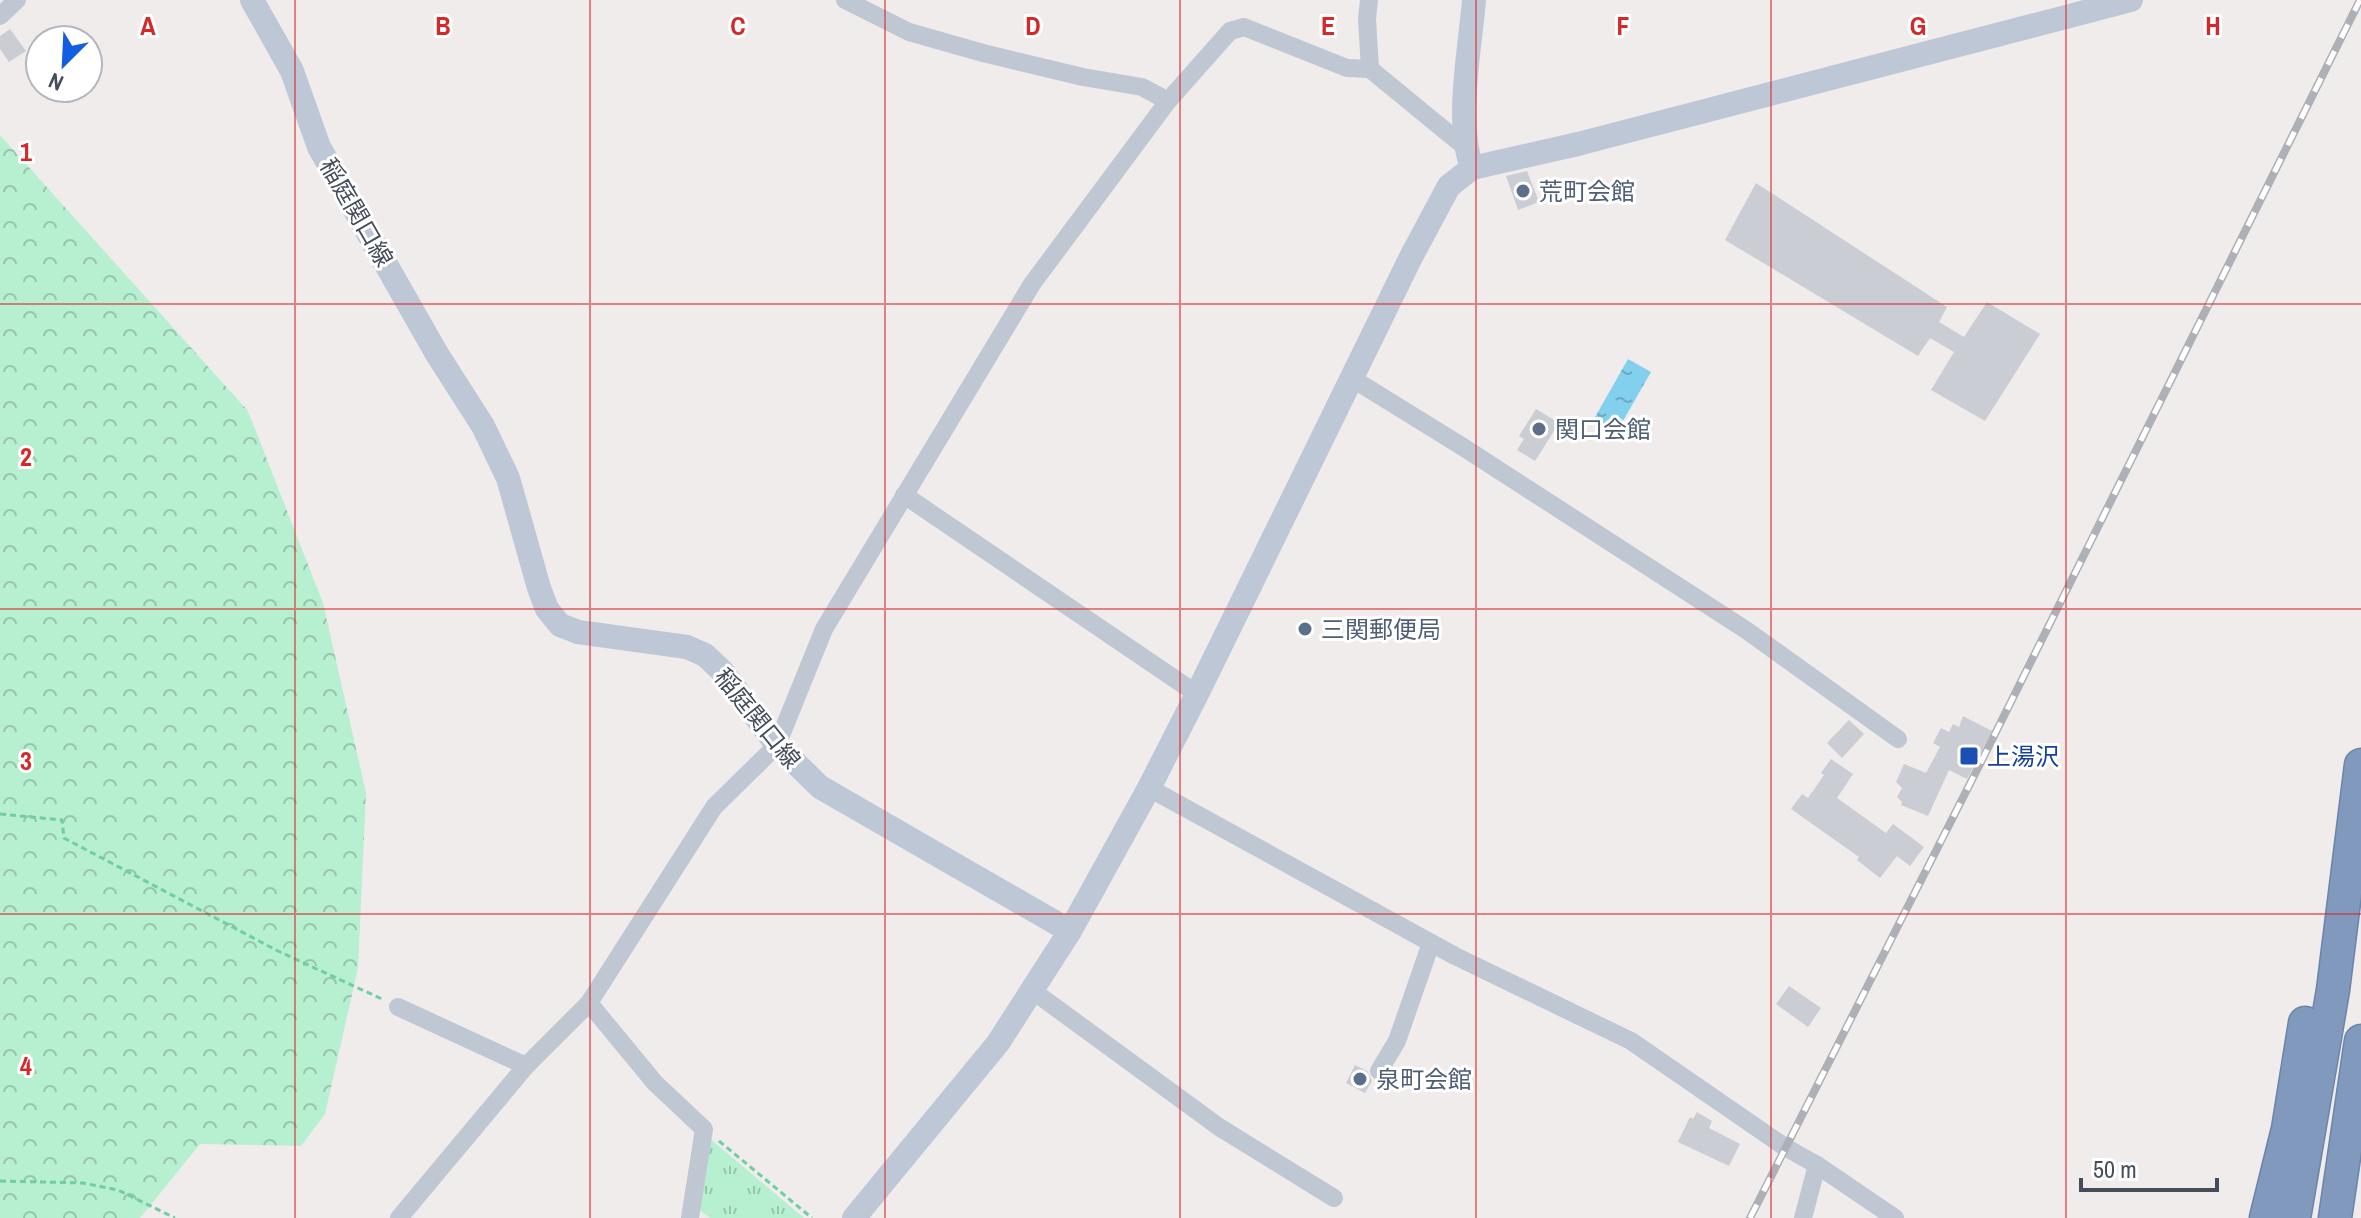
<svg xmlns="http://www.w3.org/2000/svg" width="2361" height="1218" font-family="'Archivo Narrow','Noto Sans JP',sans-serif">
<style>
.forest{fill:url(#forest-crowns)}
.park{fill:url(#park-tufts)}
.water{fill:url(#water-ripples)}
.building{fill:#cbcdd4}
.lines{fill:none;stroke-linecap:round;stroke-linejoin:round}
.highway-casing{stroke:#6c84a9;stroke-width:35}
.path{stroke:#6ecea6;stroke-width:3;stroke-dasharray:6 4;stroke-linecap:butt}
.street{stroke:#bec7d2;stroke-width:18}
.secondary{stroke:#bdc7d6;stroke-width:24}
.highway{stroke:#8199bd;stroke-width:32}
.rail-casing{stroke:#adb0b7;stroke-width:8}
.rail{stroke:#fff;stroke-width:5;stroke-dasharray:15;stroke-linecap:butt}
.grid{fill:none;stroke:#d62828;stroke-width:2;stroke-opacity:0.55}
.service-dot{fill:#5c6f8a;stroke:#fff;stroke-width:3}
.transit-dot{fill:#1a4fb4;stroke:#fff;stroke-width:3}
.labels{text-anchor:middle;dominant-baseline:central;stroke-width:6;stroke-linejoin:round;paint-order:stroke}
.service-label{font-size:24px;fill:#4e5e75;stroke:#fff;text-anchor:start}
.street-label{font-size:24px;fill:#444d59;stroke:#fff}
.transit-label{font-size:24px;fill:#164399;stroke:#fff;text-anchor:start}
.grid-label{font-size:26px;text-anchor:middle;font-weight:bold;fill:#d62828;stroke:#fff;stroke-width:6;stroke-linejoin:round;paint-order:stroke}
</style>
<defs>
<pattern id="forest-crowns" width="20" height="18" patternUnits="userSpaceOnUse" patternTransform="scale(2)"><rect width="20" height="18" fill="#b7efd1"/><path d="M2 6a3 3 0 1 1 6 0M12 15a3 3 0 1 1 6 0" fill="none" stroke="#96c4ad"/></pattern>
<pattern id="park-tufts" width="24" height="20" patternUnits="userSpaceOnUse" patternTransform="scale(2)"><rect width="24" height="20" fill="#b7efd1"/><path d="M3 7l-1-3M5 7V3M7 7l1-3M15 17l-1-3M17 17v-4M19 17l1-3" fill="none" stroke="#96c4ad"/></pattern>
<pattern id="water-ripples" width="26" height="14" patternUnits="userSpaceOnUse" patternTransform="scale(2)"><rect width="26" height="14" fill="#82cfee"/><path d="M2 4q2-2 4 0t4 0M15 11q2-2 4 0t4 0" fill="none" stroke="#6caac4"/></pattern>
</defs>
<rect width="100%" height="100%" fill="#efeceb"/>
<polygon class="forest" points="0,135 248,411 323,603 366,793 358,968 325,1114 301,1146 200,1144 140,1218 0,1218"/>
<polygon class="park" points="708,1137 804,1218 710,1218 697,1208"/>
<polygon class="water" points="1628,359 1651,372 1616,433 1594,419"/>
<g class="building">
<polygon points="10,29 26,51 9,62 0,49 0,36"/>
<polygon points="1527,171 1539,202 1518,210 1506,176"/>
<polygon points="1756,183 1947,307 1939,322 1964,337 1987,302 2040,334 1985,421 1931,390 1954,352 1930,338 1918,356 1725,240"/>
<polygon points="1536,409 1559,423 1535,461 1517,450 1524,439 1519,436"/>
<polygon points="1963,716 1992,731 1967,779 1949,770 1928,816 1901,805 1902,802 1897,797 1902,788 1896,782 1904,764 1926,773 1940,747 1933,743 1941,728 1949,732 1953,724 1959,727"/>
<polygon points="1849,720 1864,734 1842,758 1827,743"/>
<polygon points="1831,759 1853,774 1837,798 1886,833 1893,824 1924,847 1910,866 1897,856 1880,878 1857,860 1859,857 1791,809 1802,794 1808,798 1824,775 1821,773"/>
<polygon points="1789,986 1821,1008 1808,1027 1776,1004"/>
<polygon points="1355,1065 1367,1071 1372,1081 1365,1093 1346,1083"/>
<polygon points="1697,1112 1712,1121 1709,1128 1740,1144 1729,1166 1678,1142 1690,1117 1693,1119"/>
</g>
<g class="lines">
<g class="highway-casing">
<g id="highway">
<polyline points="2266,1218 2288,1129 2305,1023"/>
<polyline points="2294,1218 2333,990 2361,765"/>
<polyline points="2335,1218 2361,1041"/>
</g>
</g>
<g class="path">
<polyline points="0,814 62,820 64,838 278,951 384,1000"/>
<polyline points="719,1141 812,1218"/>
<polyline points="0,1181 83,1183 118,1190 175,1218"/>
</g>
<g class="street">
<polyline points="845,0 909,32 983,53 1083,77 1142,87 1168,101"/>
<polyline points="1369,0 1367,19 1370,69"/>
<polyline points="0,16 17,0"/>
<polyline points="1353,379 1463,447 1746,630 1898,739"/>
<polyline points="904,495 1197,694"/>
<polyline points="1149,788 1455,956 1631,1041 1785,1147 1817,1165 1895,1218"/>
<polyline points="1033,991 1219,1127 1334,1198"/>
<polyline points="589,1003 655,1083 704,1129 690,1218"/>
<polyline points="398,1007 526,1066"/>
<polyline points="1379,1071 1397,1041 1431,943"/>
<polyline points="399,1218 526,1066 589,1003 714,807 777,745 824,629 1032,284 1168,101 1230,31 1244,27 1347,68 1370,69 1465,147"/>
<polyline points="1803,1218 1817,1165"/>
</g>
<g class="secondary">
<polyline points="252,0 292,71 319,147 437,354 483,426 508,478 539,588 547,609 560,625 578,632 687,647 705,655 722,671 777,745 820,787 1070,931"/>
<path d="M1472,168C1455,121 1470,50 1474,0"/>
<polyline points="854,1218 998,1043 1070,931 1149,788 1197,694 1411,257 1449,186 1472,168 1578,144 2131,0"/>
</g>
<use href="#highway" class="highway"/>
<g class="rail-casing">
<polyline id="rail" points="1750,1218 1981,762 2360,0"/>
</g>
<use href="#rail" class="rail"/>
</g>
<path class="grid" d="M295,0V1218M590,0V1218M885,0V1218M1180,0V1218M1476,0V1218M1771,0V1218M2066,0V1218M0,304H2361M0,609H2361M0,914H2361"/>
<g class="service-dot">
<circle cx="1523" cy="191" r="8"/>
<circle cx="1539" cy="429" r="8"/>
<circle cx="1305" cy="629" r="8"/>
<circle cx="1360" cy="1079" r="8"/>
</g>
<rect class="transit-dot" x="1959" y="746" width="20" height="20" rx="4"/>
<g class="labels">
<g class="service-label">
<text x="1539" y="191">荒町会館</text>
<text x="1555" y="429">関口会館</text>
<text x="1321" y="629">三関郵便局</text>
<text x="1376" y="1079">泉町会館</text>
</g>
<g class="street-label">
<text transform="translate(357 212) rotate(60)">稲庭関口線</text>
<text transform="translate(758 718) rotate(51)">稲庭関口線</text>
</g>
<g class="transit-label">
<text x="1987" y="756">上湯沢</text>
</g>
</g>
<g class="grid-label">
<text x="148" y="35">A</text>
<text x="443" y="35">B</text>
<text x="738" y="35">C</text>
<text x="1033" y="35">D</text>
<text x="1328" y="35">E</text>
<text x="1623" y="35">F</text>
<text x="1918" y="35">G</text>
<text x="2213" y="35">H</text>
<text x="26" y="161">1</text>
<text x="26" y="466">2</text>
<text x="26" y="770">3</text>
<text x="26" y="1075">4</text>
</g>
<g transform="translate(64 64) rotate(204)"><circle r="38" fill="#ffffff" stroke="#b4b8bd" stroke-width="2"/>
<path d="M0-6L14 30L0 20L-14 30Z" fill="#135de1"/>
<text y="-12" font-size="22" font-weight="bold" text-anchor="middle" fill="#444d59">N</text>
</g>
<path d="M2081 1178v12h136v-12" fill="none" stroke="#444d59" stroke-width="4"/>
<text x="2093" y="1178" font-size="24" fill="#444d59" stroke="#ffffff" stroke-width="6" paint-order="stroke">50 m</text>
</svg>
